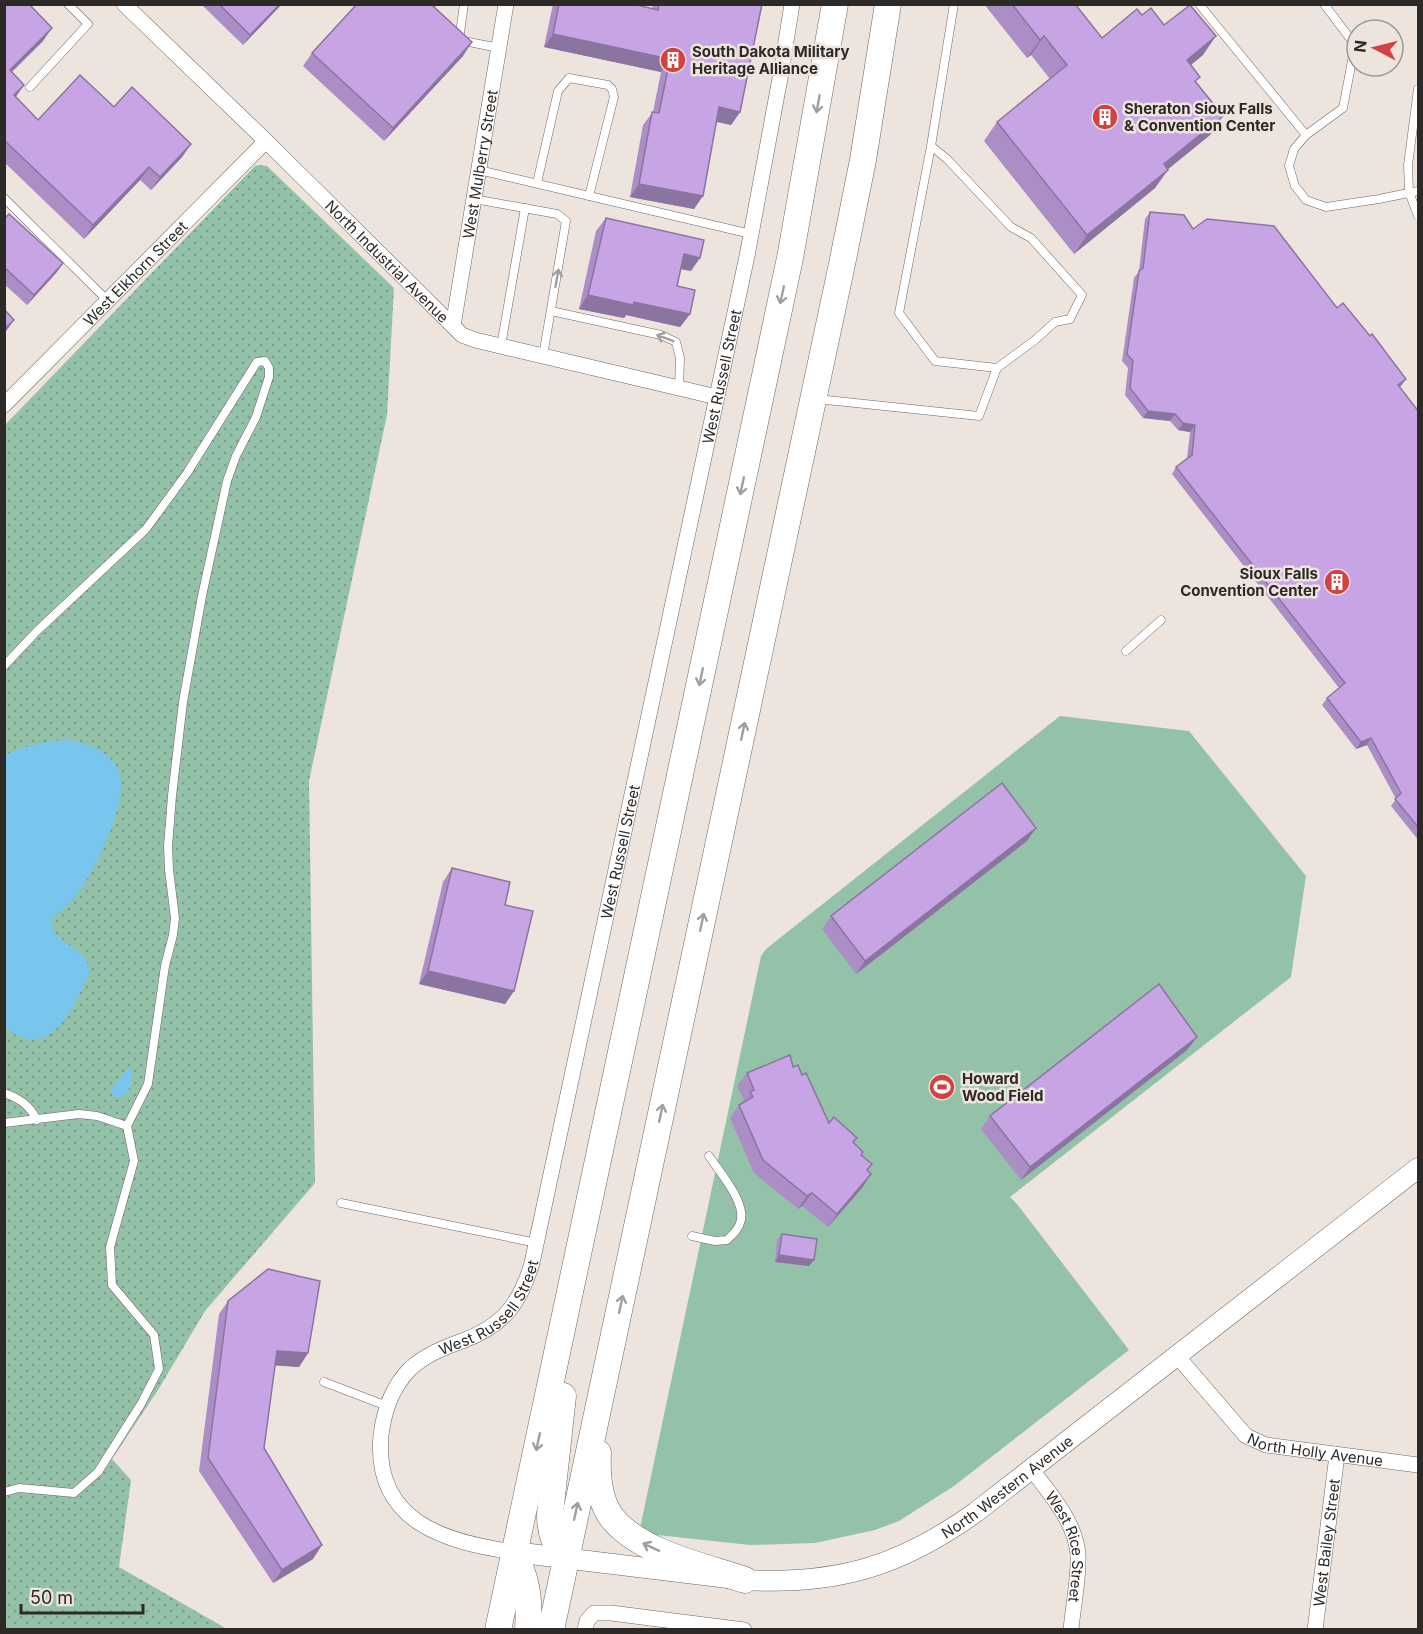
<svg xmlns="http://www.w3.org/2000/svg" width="1423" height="1634" font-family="Inter,sans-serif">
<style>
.grass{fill:url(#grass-dots)}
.pitch{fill:#94c2a9}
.water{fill:#78c6ee}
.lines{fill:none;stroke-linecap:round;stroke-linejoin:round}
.service-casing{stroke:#6d6560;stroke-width:9}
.minor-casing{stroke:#6d6560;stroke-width:16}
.tertiary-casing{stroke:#6d6560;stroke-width:21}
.trunk-casing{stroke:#6d6560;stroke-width:27}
.service{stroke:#fff;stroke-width:8}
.minor{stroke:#fff;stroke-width:15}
.tertiary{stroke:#fff;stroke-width:20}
.trunk{stroke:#fff;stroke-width:26}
.wall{fill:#ab8ec5}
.shaded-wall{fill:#8b74a0}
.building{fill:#c7a5e5;stroke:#8b74a0;stroke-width:1.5}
.oneway{stroke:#a09f9e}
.labels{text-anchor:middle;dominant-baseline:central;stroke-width:5;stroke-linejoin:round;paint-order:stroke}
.poi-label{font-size:15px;font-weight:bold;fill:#2d2927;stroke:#ede4dd;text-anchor:start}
.street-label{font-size:15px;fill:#2d2927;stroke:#ede4dd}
</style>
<defs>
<pattern id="grass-dots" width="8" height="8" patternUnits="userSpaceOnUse" patternTransform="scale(1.5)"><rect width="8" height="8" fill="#94c2a9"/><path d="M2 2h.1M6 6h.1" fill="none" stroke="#799e8a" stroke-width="1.8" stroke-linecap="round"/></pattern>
</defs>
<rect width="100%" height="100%" fill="#ede4dd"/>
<polygon class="grass" points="259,165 267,166 394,288 387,415 309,781 315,1183 205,1311 158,1390 112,1459 131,1480 119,1567 227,1629 5,1629 4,426 255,166"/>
<polygon class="pitch" points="1060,716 1189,731 1306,876 1291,977 1010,1197 1017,1204 1129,1350 954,1486 899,1521 875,1530 815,1543 750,1545 639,1533 761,956 766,949"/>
<g class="water">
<path d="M68,740C89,744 107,749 118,769C132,795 95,873 77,894C70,904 59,911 51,920L54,933L86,958L90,973C72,1007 51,1065 5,1027V755C26,746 45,741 68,740Z"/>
<path d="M128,1067L132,1070C133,1081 129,1100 114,1097L111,1090Z"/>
</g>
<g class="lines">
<g class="service-casing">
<g id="service">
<polyline points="464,4 459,40 499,48"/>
<polyline points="1199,4 1306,135 1294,149 1289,166 1295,186 1306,200 1326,207 1379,199 1418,191"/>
<polyline points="30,87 88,24 68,4"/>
<polyline points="1418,89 1408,165 1409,192 1418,216"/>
<polyline points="1306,135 1343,108 1355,45 1324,4"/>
<polyline points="931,146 899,313 935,361 997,368 1035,340 1055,322 1070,319 1082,295 1031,238 1011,227 947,159 931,146 954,4"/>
<polyline points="479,170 751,234"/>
<polyline points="537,183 558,91 569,78 608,85 612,89 614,97 589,196"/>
<polyline points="4,198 108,301"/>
<polyline points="474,199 557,214 566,221 543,356"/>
<polyline points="551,311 661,335 676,342 680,358 679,388"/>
<polyline points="501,346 525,208"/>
<polyline points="817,399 979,416 997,368"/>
<polyline points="1126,651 1161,620"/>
<polyline points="4,666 37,631 146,529 187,473 257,362 265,361 269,368 269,377 256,417 236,456 227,481 202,596 183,702 172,796 168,846 169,870 175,918 173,935 165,966 148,1084 127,1126"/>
<path d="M4,1093C21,1099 29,1105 37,1120"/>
<polyline points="4,1123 79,1114 97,1116 127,1126 134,1161 110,1247 112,1285 154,1335 159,1369 141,1404 98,1472 74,1493 19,1488 4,1492"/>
<polyline points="341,1203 537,1243"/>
<path d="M692,1236L715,1241L727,1240C733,1234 739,1229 741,1220C745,1201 719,1171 709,1156"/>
<polyline points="324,1382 387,1406"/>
</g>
</g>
<g class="minor-casing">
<g id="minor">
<path id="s1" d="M124,4L266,141L462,335L475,340L717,397"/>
<path id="s2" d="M453,326L506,4"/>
<path id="s3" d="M4,405L266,141"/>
<path id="s4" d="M1177,1356L1246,1436L1266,1445L1418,1465"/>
<path id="s5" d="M1032,1470C1051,1495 1076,1523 1078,1555C1079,1580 1073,1605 1071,1630"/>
<path id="s6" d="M514,1552C445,1542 373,1522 381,1435C384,1411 393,1386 410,1369C425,1355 443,1348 462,1341C503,1326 520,1304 532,1263L747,256L781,73L792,4"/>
<polyline points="585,1630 587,1621 594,1613 611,1613 744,1630"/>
<path id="s7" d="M1315,1630L1337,1455"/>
</g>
</g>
<g class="tertiary-casing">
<g id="tertiary">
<path id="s8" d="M514,1552L745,1580C838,1585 901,1566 976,1512L1418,1168"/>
</g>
</g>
<g class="trunk-casing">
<g id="trunk">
<path d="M563,1396L550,1514C550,1533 554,1543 566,1558"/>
<path d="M598,1453C597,1475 599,1502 613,1519C641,1553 704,1566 745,1580"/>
<path d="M514,1552C527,1580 530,1599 528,1630"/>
<polyline points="498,1630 790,258 835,4"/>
<polyline points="551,1630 842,264 863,160 888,4"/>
</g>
</g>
<use href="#service" class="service"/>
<use href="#minor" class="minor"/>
<use href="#tertiary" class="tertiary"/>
<use href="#trunk" class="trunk"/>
</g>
<g class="wall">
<polygon points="4,4 43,41 12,72 24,85 15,97 38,120 114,107 191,144 182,157 151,190 140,180 84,239 4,162"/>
<polygon points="201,4 282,4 243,45"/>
<polygon points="437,4 434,8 463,56 384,141 303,66 312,53"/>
<polygon points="553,4 633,4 652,9 653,4 762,4 740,112 731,125 717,122 694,209 630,197 643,125 653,112 661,72 544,47"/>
<polygon points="984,4 1075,4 1102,38 1142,15 1164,25 1203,55 1190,65 1196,82 1210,135 1168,169 1155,188 1074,254 984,141 997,122 1050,79 1031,55 1027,58"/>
<polygon points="1150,212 1193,229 1337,308 1401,386 1399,387 1419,412 1419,841 1391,806 1396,799 1367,745 1356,749 1322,705 1327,698 1339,688 1172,474 1176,467 1187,458 1190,432 1178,430 1170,421 1143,418 1125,395 1128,368 1122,361 1134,278 1139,271 1145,219"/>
<polygon points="606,218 691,271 681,269 677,286 690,314 680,327 626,315 624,318 579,309 596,231"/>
<polygon points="4,219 63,263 56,273 27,305 4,284"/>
<polygon points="1027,841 856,974 822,929 831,916"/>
<polygon points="452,868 505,905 514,991 505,1004 419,984 443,882"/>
<polygon points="1197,1037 1187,1050 1021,1180 981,1129 990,1116"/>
<polygon points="793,1067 802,1075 829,1123 854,1142 867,1170 871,1174 862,1188 828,1227 802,1206 798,1209 754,1173 730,1118 739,1105 744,1100 737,1086 747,1073"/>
<polygon points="782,1234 809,1266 775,1262 777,1240"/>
<polygon points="228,1301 308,1353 299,1367 275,1365 264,1448 313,1559 273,1583 199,1471 219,1314"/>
</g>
<g class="shaded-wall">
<polygon points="280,4 282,4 243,45 250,35"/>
<polygon points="52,28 43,41 4,79 10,70"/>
<polygon points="553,34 670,59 661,72 544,47"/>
<polygon points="1044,36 1031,55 1027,58 1040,40"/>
<polygon points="1216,36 1203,55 1174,79 1187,60"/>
<polygon points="472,42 463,56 384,141 393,128"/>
<polygon points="24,85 15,98 14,95"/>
<polygon points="719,107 740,112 731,125 710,120"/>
<polygon points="1223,116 1210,135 1151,183 1164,164"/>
<polygon points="191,144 182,157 151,190 160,177"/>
<polygon points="149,167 140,180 84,239 93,225"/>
<polygon points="1168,170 1155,188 1074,254 1087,235"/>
<polygon points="639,184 703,196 694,209 630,197"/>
<polygon points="684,254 700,258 691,271 675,268"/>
<polygon points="63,263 56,273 27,305 34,295"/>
<polygon points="588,295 634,302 690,314 680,327 626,315 624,318 579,309"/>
<polygon points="14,320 7,330 4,332 4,329"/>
<polygon points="1406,379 1401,386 1393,392 1398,385"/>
<polygon points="1148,411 1175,414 1170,421 1143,418"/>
<polygon points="1183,423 1195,425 1190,432 1178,430"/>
<polygon points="1371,738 1367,745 1356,749 1361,742"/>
<polygon points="1036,828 1027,841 856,974 865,961"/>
<polygon points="428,971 514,991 505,1004 419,984"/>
<polygon points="1197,1037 1187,1050 1021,1180 1030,1167"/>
<polygon points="871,1174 862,1188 828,1227 837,1214"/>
<polygon points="812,1193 802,1206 798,1209 807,1196"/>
<polygon points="779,1255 814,1260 809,1266 775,1262"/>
<polygon points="277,1351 308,1353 299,1367 268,1365"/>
<polygon points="322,1545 313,1559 273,1583 282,1570"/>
</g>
<g class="building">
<polygon points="4,4 29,4 52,28 10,70 24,85 14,95 38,120 80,75 114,107 132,87 191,144 160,177 149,167 93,225 4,140"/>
<polygon points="219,4 280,4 250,35"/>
<polygon points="357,4 434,4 433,6 472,42 393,128 312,53"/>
<polygon points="559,4 633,4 658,10 659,4 762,4 740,112 719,107 703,196 639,184 652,112 659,113 670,59 553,34"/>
<polygon points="1012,4 1075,4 1102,38 1137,9 1142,15 1151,8 1164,25 1190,5 1216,36 1187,60 1200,77 1195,81 1223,116 1164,164 1168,170 1087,235 997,122 1067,65 1044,36 1040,40"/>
<polygon points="1150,212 1184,215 1193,229 1207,219 1274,226 1337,308 1343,303 1370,336 1372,334 1406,379 1398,385 1419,412 1419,828 1395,799 1401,793 1371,738 1361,742 1327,698 1345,683 1176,467 1192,455 1195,425 1183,423 1175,414 1148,411 1130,388 1133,361 1127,354 1139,271 1143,268"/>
<polygon points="9,214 63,263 34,295 4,267 4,219"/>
<polygon points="606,218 704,240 700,258 684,254 677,286 695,290 690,314 634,302 633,305 588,295"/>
<polygon points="4,309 14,320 4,329"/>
<polygon points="1002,783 1036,828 865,961 831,916"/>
<polygon points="452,868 510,882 505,905 533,911 514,991 428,971"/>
<polygon points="1159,984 1197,1037 1030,1167 990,1116"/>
<polygon points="790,1055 793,1067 798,1065 802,1075 806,1073 829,1123 834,1117 857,1138 853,1142 863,1152 861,1155 872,1164 867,1170 871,1174 837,1214 812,1193 807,1196 763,1160 739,1105 753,1097 750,1092 754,1090 747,1073"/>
<polygon points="782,1234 817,1239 814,1260 779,1255"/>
<polygon points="268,1269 320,1281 308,1353 277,1351 264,1448 322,1545 282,1570 208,1458 228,1301"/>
</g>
<defs><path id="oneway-shaft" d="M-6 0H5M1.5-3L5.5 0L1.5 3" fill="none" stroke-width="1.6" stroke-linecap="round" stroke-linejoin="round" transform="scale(1.5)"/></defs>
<g class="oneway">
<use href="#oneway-shaft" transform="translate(818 104) rotate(100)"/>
<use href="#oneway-shaft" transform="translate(557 278) rotate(-80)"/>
<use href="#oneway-shaft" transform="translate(782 295) rotate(102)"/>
<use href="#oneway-shaft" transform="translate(665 338) rotate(-159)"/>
<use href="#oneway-shaft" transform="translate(742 486) rotate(102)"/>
<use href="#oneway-shaft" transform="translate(701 677) rotate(102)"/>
<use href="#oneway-shaft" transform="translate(743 731) rotate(-78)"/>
<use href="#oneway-shaft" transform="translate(702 922) rotate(-78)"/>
<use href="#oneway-shaft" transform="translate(661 1113) rotate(-78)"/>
<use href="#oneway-shaft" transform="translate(621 1304) rotate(-78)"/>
<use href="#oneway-shaft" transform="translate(538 1442) rotate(102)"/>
<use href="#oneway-shaft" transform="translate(576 1511) rotate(-78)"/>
<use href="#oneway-shaft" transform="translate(651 1547) rotate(-155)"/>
</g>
<defs>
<g id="building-disc" transform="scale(1.35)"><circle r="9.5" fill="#d14240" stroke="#ede4dd"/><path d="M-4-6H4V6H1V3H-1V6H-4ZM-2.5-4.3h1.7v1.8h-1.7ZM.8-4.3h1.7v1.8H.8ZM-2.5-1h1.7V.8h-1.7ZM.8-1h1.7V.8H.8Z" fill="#fff"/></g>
<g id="stadium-disc" transform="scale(1.35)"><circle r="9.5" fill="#d14240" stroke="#ede4dd"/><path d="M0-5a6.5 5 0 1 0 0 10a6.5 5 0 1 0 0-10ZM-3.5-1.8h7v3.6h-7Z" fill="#fff"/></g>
</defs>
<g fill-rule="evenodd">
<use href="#building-disc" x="673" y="60"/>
<use href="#building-disc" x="1105" y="117"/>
<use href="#building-disc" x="1337" y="582"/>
<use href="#stadium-disc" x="942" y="1087"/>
</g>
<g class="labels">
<g class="poi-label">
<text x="692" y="51">South Dakota Military<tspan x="692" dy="17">Heritage Alliance</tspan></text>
<text x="1124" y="108">Sheraton Sioux Falls<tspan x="1124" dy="17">&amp; Convention Center</tspan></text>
<text x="1318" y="573" text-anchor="end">Sioux Falls<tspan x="1318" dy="17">Convention Center</tspan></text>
<text x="962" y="1078">Howard<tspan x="962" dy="17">Wood Field</tspan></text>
</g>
<g class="street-label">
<text stroke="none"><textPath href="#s2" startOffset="164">West Mulberry Street</textPath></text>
<text stroke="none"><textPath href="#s1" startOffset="368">North Industrial Avenue</textPath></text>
<text stroke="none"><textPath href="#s3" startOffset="186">West Elkhorn Street</textPath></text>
<text stroke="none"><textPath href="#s6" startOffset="1350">West Russell Street</textPath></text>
<text stroke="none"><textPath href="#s6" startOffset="864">West Russell Street</textPath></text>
<text stroke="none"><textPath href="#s6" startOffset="378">West Russell Street</textPath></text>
<text stroke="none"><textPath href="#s4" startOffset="177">North Holly Avenue</textPath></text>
<text stroke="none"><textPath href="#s8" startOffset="519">North Western Avenue</textPath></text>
<text stroke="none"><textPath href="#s7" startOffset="88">West Bailey Street</textPath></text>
<text stroke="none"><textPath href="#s5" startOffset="87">West Rice Street</textPath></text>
</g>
</g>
<rect width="1423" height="1634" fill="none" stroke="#2d2927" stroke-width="12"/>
<g transform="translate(1375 48) rotate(277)"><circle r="28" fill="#ede4dd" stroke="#a09994" stroke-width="1.5"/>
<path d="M0-4.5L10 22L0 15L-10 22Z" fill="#d14240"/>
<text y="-9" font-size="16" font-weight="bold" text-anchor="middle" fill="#2d2927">N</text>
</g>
<path d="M21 1604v9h122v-9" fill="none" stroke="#2d2927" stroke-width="3"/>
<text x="30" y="1604" font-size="18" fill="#2d2927" stroke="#ede4dd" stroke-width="4.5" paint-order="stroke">50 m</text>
</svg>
